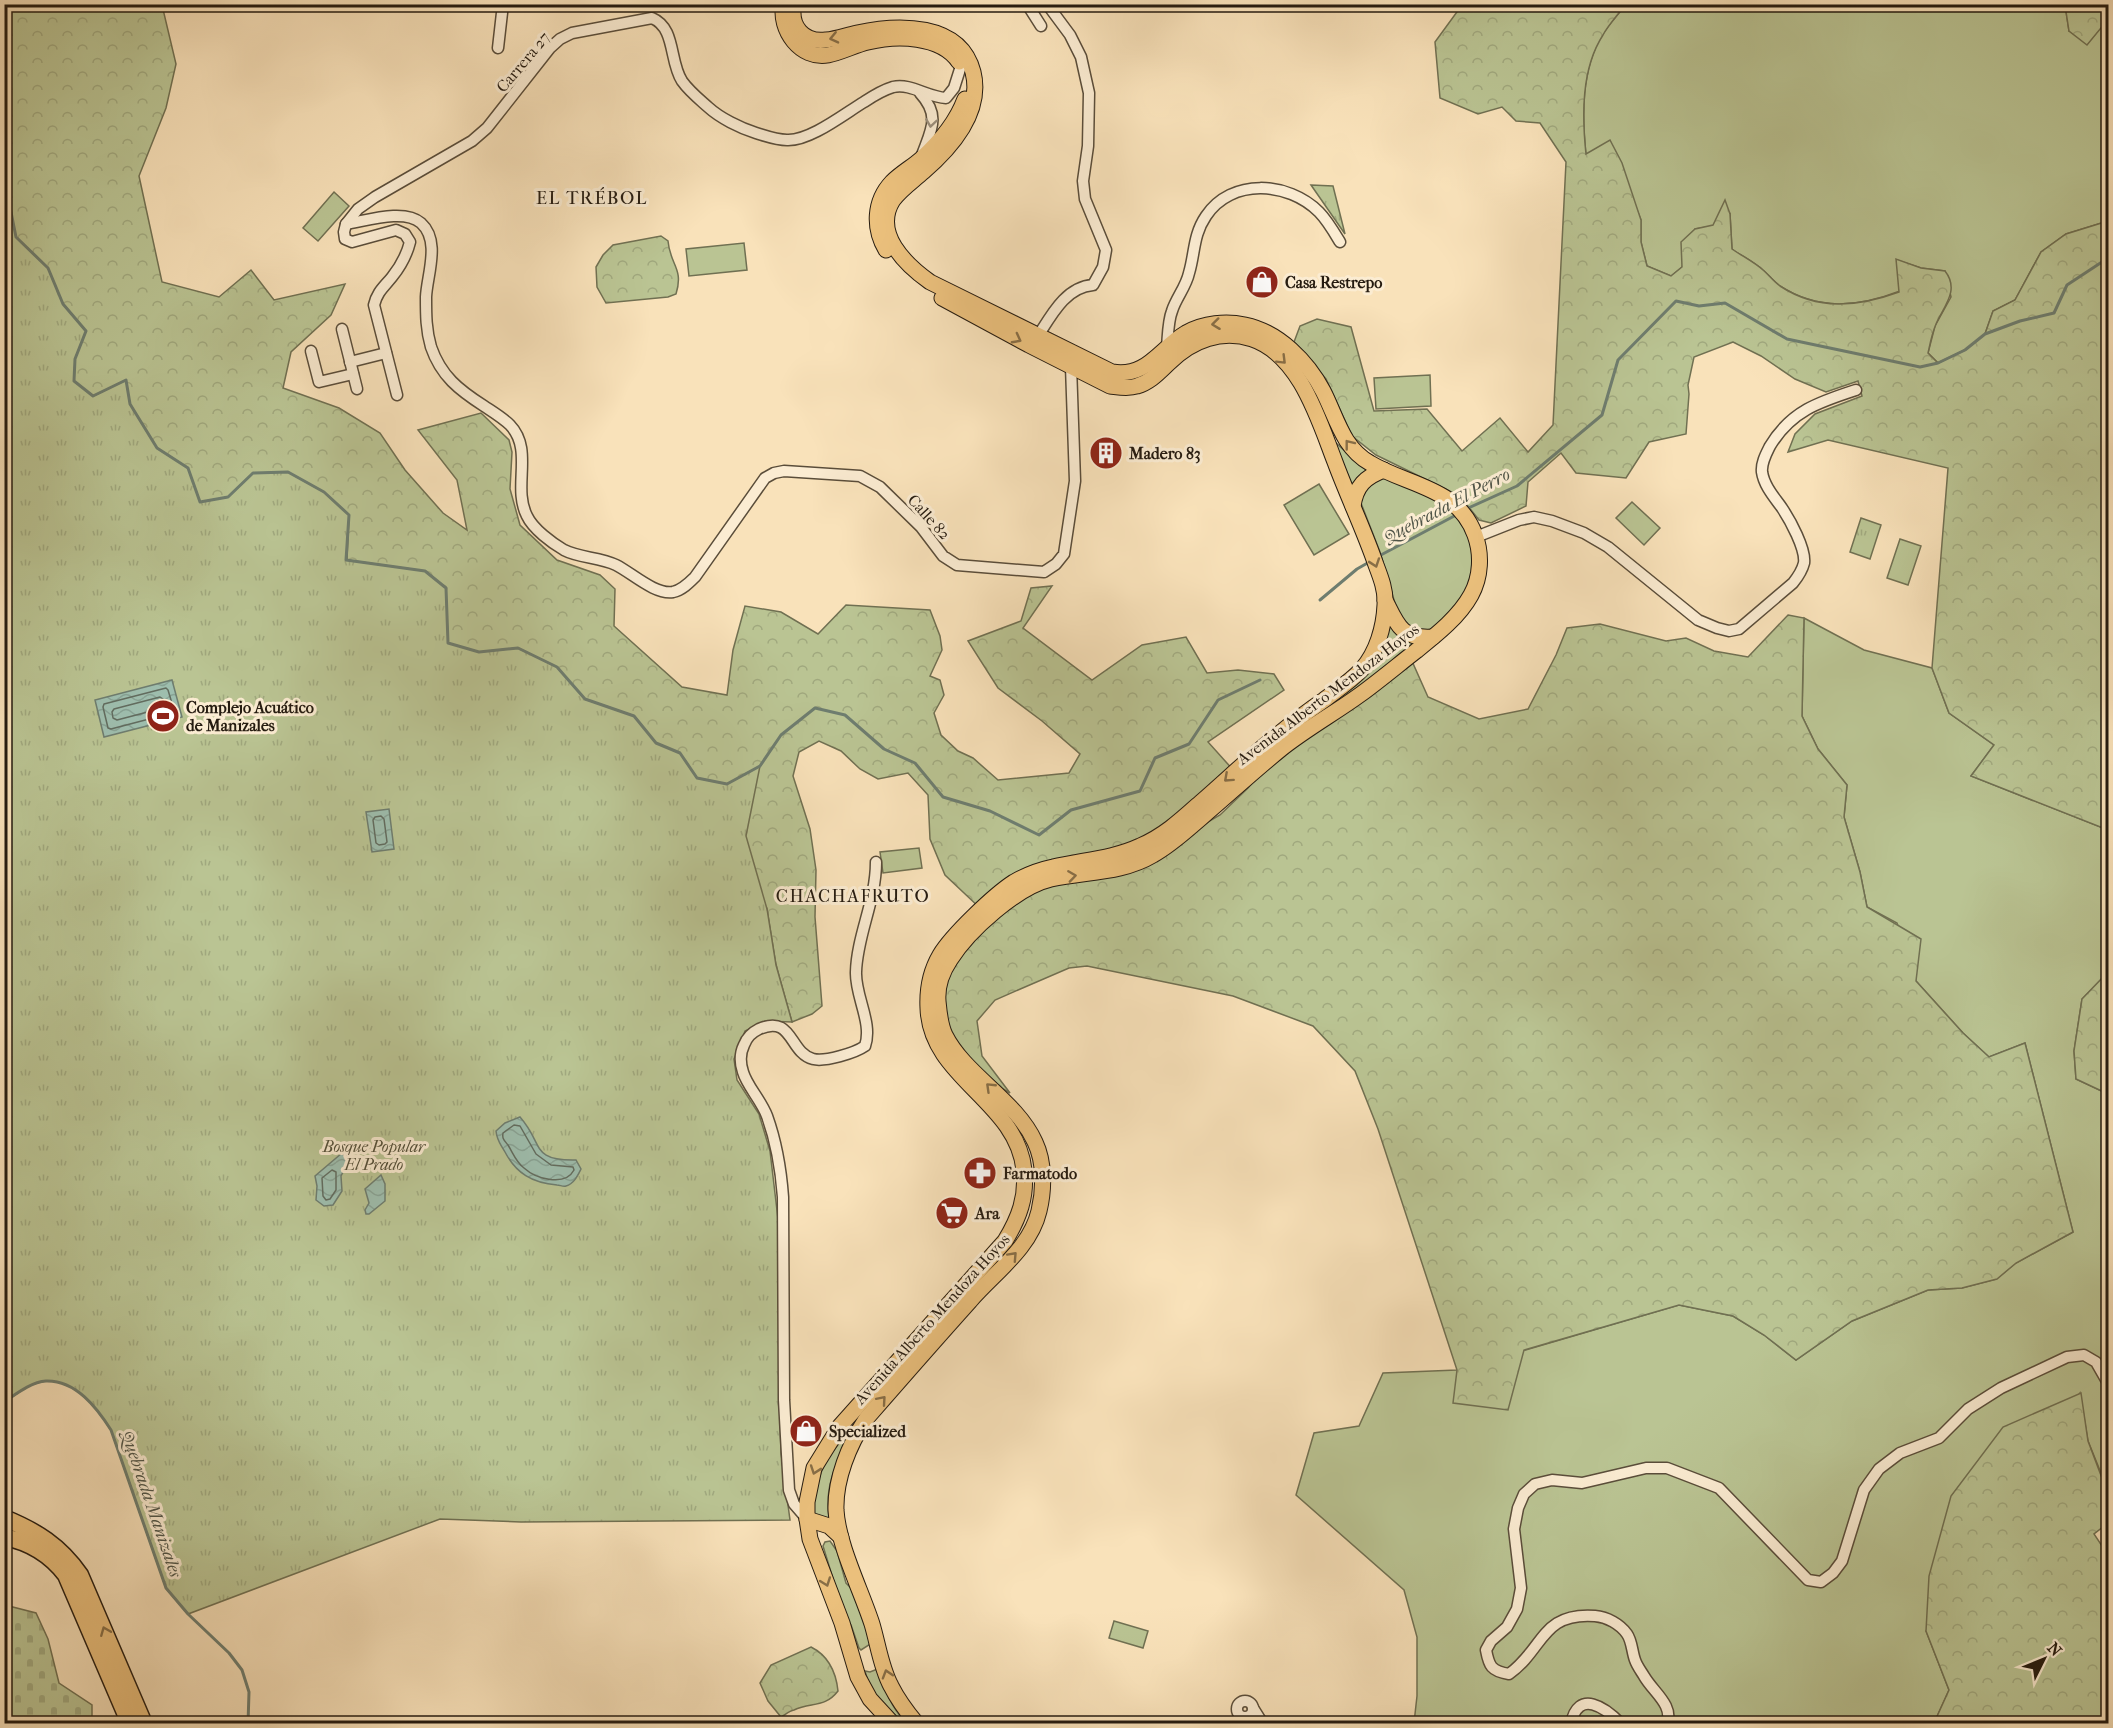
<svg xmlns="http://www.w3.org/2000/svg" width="2113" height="1728" font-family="'IM FELL French Canon',serif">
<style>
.green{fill:#bac493;stroke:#707052;stroke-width:1.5}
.forest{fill:url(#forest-crowns);stroke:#707052;stroke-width:1.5}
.cemetery{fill:url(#cemetery-stones);stroke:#707052;stroke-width:1.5}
.park{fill:url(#park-tufts);stroke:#707052;stroke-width:1.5}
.water{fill:url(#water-waves);stroke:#6e7d6f;stroke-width:1.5}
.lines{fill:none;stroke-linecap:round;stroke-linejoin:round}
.shore{stroke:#626c5f;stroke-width:1.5}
.stream{stroke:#6e7d6f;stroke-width:3}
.minor-casing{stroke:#5a4d3a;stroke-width:13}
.primary-casing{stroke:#251b10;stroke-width:17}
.trunk-casing{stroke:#251b10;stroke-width:19}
.minor{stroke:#fbecd2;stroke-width:10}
.primary{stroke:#ecc17d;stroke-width:15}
.trunk{stroke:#ecc17d;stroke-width:16}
.oneway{stroke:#886e46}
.oneway2{stroke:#9b8e7b}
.labels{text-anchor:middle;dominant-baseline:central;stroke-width:6;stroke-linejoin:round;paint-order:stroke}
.street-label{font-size:16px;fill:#251b10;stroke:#fbecd2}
.poi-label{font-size:16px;font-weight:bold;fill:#251b10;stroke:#fbecd2;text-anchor:start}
.park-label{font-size:16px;font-style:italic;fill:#524e37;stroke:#fbecd2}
.neighbourhood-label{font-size:18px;letter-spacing:1.5px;fill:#251b10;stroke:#fbecd2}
.water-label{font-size:18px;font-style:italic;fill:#4f5447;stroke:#fbecd2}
</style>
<defs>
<pattern id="forest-crowns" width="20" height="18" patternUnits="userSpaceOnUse" patternTransform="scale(1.5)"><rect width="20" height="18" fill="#bac493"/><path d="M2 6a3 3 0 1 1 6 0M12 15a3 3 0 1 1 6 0" fill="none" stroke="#a0a87e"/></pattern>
<pattern id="cemetery-stones" width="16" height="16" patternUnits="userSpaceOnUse" patternTransform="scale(1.5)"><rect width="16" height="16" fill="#bac493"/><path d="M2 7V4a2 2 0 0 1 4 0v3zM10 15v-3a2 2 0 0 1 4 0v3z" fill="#a0a87e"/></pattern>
<pattern id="park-tufts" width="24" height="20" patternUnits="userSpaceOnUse" patternTransform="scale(1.5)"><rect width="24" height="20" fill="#bac493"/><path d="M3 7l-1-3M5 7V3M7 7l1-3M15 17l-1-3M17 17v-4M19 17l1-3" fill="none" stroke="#a0a87e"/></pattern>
<pattern id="water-waves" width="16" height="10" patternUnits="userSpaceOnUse" patternTransform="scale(1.5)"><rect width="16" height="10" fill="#9ebeae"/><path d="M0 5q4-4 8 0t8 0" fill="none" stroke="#88a395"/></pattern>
</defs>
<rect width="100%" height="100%" fill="#f9e2ba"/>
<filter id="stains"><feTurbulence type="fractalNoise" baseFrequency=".00333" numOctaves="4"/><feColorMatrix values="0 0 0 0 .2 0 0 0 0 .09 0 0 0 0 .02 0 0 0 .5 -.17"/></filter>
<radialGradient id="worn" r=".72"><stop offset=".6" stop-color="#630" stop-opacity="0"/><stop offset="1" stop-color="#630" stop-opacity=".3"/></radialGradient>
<g class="green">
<path d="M1625,5H2065L2069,31L2108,21V221L2066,234L2041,252L2015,300L1993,311L1985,334L1965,350L1938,363L1928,353L1935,326L1951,297L1945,271L1921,268L1897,260L1900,291C1859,307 1818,311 1780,286C1773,281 1769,275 1763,270C1754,262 1742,256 1732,249L1730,214L1713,226L1695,229L1682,267L1671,276L1647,266L1641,242V220L1610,141L1586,155C1582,116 1581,70 1602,35C1609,24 1618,15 1625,5Z"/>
<polygon points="334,192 349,206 318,241 303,228"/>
<polygon points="744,243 747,270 689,276 686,249"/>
<polygon points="1430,375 1431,406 1376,409 1374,378"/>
<polygon points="1333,440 1351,457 1372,470 1351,491"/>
<path d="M1382,476C1396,481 1437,496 1446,504C1451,508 1455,516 1460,522C1492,566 1465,608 1426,634L1407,629L1399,617L1380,552L1359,498L1367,482Z"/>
<polygon points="1319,484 1349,534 1314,555 1284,505"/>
<polygon points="1632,502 1660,528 1644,545 1616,518"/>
<polygon points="1900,539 1921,546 1908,585 1887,578"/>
<polygon points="1804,618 1864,650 1932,668 1949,713 1994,745 1971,776 2108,830 2108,972 2082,999 2074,1051 2076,1079 2108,1094 2108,1469 2101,1473 2088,1441 2080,1393 1926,1631 1949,1690 1934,1723 1414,1723 1417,1696 1417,1637 1404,1590 1296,1495 1314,1433 1359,1426 1383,1373 1457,1370 1679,1305 1733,1316 1764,1335 1796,1360 1852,1321 1928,1290 1962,1288 1996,1279 2016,1263 2073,1232 2025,1043 1989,1057 1963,1033 1916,981 1897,923 1867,907 1860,872 1844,817 1847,785 1818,749 1802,716"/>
<polygon points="1389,619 1417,643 1371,679 1284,737 1333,701"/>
<polygon points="919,848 922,868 883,873 880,852"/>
<path d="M864,1418C842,1452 821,1480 830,1524L811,1518C816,1469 829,1450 864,1418Z"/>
<polygon points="830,1541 837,1551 846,1583 856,1593 872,1643 861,1650 859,1648 851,1625 846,1621 823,1546 825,1542"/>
<polygon points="1114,1621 1148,1631 1143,1648 1109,1638"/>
<path d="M880,1668C886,1693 890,1705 906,1723H898L870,1688L865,1671L870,1672Z"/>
</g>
<g class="forest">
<path d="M5,5H162L176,64L166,108L139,176L162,282L219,297L251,270L274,300L345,284L331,315L291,352L283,388L339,408L380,433L405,470L443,513L467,530L457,480L418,430L481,413L509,440L512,452L510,489L520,525L557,560L600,575L615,589L614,626L682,687L727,695L733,650L745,606L781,612L818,634L846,605L930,610L940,636L942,650L930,676L940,680L944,695L934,713L941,735L958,751L973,758L998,780L1069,773L1080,754L1042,721L998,688L968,641L1021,621L1031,588L1052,586L1023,628L1092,680L1142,645L1186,637L1207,673L1238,670L1274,674L1284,690L1208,742L1235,772L1144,845L982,910L945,875L930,839L928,795L908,773L878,779L860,769L841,751L819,741L799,752L793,776L810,829L816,870L815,917L822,1006L812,1014L792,1022L776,965L767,909L188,1614L166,1588L111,1430C97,1408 76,1380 46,1381C31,1382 16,1394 5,1402Z"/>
<path d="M1462,5H1625C1618,15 1609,24 1603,35C1581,69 1582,116 1586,154L1610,140L1622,163L1641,220V242L1647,266L1671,276L1682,267L1681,242L1695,229L1713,225L1725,200L1730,214L1732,249C1742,256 1754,262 1763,270C1769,275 1773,281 1780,286C1818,311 1858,307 1899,292L1896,259L1921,268L1945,271C1960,290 1944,306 1936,324C1932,333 1930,344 1928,353L1938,363L1965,350L1985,334L1993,311L2015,300L2041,252L2066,234L2108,221V830L1971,776L1994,745L1949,713L1932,668L1948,468L1828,440L1788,452L1795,434L1815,414L1862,396L1858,381L1826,392L1795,379L1761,356L1733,342L1694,357L1688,385L1689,394L1686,434L1649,442L1626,478L1576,473L1561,453L1528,482L1526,506L1491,523L1479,520L1460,496L1376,455L1352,436L1326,379L1294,342L1300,326L1317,319L1351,327L1374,411L1427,409L1462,451L1500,418L1528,452L1553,425L1566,162L1540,123L1516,121L1502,107L1478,114L1440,98L1435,42Z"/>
<polygon points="2065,5 2108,5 2108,21 2105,23 2087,45 2069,31"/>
<path d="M661,236L668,241C670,265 684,268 676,294L668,297L606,303L597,287L596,267L603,255L613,245Z"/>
<polygon points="1788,615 1804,618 1802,716 1818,749 1847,785 1844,817 1860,872 1867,907 1921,939 1916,981 1963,1033 1989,1057 2025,1043 2073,1232 2016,1263 1997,1279 1962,1288 1928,1290 1852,1321 1796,1360 1764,1335 1733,1316 1679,1305 1524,1350 1508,1410 1453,1403 1457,1370 1378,1129 1355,1071 1313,1026 1233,996 1087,966 1069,968 995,1000 977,1021 982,1056 1010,1093 977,1074 944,1034 943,970 1016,894 1174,842 1220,815 1248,788 1279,751 1411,659 1428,697 1479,719 1528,709 1556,655 1567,628 1600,624 1666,641 1686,638 1714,651 1748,657"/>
<polygon points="2108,972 2108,1094 2076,1079 2074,1051 2082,999"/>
<polygon points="2081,1393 2088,1441 2108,1494 2108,1523 2094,1534 2108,1555 2108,1723 1934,1723 1949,1690 1926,1631 1929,1576 1951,1496 2003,1427"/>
<path d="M811,1647C829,1656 836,1672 838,1691C825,1708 811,1702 794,1710C789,1711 785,1715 781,1717L768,1701L760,1683L771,1665Z"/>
</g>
<polygon class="cemetery" points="5,1605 36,1613 48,1639 59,1683 92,1705 92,1723 5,1723"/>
<g class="park">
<path d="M4,177L16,237L48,268L63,304L86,331L75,359L74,381L93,396L126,380L130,404L157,448L188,468L200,502L228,497L253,473L288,472L324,492L349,515L347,560L425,571L446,588L448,643L479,652L518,648L557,667L585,699L634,716L656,743L680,753L697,778L727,784L760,766L746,836L767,909L776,965L792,1022L765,1021L745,1031L734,1059L737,1080L759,1114L770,1151L778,1219L782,1298L779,1388L781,1453L790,1520L521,1522L440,1519L188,1614L166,1588L111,1430C97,1408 76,1380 46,1381C31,1382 16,1394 5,1402Z"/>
<polygon points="1311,185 1333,186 1345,234"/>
<polygon points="1861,518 1881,525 1870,559 1850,552"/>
</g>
<g class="water">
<polygon points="172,680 182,717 104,737 95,700"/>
<polygon points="389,809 394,849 372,852 366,812"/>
<path d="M520,1117C544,1144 530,1161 576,1160L581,1169C578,1175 574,1184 566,1186C563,1187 560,1185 557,1185C532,1183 516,1173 505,1152C500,1143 497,1141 496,1131L505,1123Z"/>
<polygon points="342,1153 349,1161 341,1176 342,1191 333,1205 324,1206 316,1200 317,1186 315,1176"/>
<polygon points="381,1175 385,1184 385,1201 369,1214 366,1214 365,1210 369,1203 365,1189"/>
</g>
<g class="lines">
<g class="shore">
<polygon points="166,688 168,690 174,710 172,713 111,729 108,728 103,707 104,704"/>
<polygon points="160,697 163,699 164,705 163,708 117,720 113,718 112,712 114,709"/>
<polygon points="381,816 384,819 387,842 385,844 379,845 376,843 373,820 375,817"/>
<path d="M514,1125L520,1126L536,1154L551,1165L573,1167L574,1170C565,1187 536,1179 524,1168C516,1162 513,1153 508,1145C504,1140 502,1139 503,1133Z"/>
<polygon points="332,1170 336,1172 336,1190 330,1199 326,1200 323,1196 322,1178"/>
</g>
<g class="stream">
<polyline points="4,177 16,237 48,268 63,304 86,331 75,359 74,381 93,396 126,380 130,404 157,448 188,468 200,502 228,497 253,473 288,472 324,492 349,515 346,560 425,571 446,588 448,643 479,652 518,648 557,667 585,699 634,716 656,743 680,753 697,778 727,784 760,766 781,735 815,708 845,715 884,749 915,763 943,797 990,811 1039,835 1071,810 1140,791 1155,758 1189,744 1218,700 1260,680"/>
<polyline points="1466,509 1517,486 1602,415 1618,360 1676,301 1699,306 1725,303 1787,339 1920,367 1938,363 1965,350 1985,334 2020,321 2054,313 2067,285 2108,258"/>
<polyline points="1379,556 1458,514"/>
<polyline points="1320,600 1357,569 1371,561"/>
<path d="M4,1402C16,1394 31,1382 46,1381C76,1380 97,1408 111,1430L166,1588L188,1614L229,1653L242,1670L249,1692L248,1724"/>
</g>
<g class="minor-casing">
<g id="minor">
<polyline points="1027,4 1041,26"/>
<polyline points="498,48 503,4"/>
<path d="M920,93C941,116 931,130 922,155"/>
<path d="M346,224C366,221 404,208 421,223C441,241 427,275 426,297C426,315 426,330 431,347C441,376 459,390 484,406C493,412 503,418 510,425C534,450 512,487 527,516C533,529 552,543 564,550C579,558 600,557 616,565C632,573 655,595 673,592C682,590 689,583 695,577L765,478L774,473L784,471L860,476L880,487L921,527L943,556L957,565L1044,572L1056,564L1064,554L1075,481L1071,366"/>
<polyline points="342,329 357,389"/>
<path d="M1038,336C1052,314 1066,287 1093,285L1103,267L1106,250L1085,199L1083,181L1088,146L1089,93L1081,57L1070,35L1047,4"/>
<path d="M1167,347C1168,336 1168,321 1172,311C1176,298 1186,287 1189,273C1195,253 1193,235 1206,216C1231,178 1288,181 1319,212C1327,220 1334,232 1340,242"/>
<polyline points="311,351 319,382 353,374"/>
<polyline points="350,362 386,353"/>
<path d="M397,395L374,305C377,292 384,287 392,277C400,267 407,254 410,242L405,234L396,230L352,242L345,239L344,232L346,224L358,209L375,197L472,141L487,128L550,48L560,39L572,33L652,18C676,28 669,61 682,81C689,91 699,99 708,107C720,118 740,128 756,133C766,136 776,140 787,140C810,141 844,114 864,102C873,96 883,90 893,87C911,83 927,97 946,98L954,88L961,66"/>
<path d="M1476,537L1519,520L1534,517L1552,521L1584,533L1608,547L1698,620L1717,628L1729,631L1739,629L1793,583C1797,578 1802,571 1804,563C1806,549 1790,520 1782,508C1775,498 1764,486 1762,472C1761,463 1766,454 1770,446C1791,411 1819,402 1856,390"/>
<path d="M807,1519L794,1504L789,1490L784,1400L783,1197C781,1170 776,1141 767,1116C761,1100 747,1086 743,1072C740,1063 740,1053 744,1045C747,1037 751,1033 759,1029C793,1014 789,1053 813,1059C825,1062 855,1053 865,1046C873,1023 855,996 856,972C857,935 876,901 876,862"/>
<circle cx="1245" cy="1709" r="8"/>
<polyline points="1253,1708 1263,1724"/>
<path d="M1571,1724C1578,1688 1606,1708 1621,1724"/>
<path d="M1667,1724C1674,1705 1653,1692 1644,1676C1641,1671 1637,1666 1635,1660C1632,1652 1632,1641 1627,1634C1620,1624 1607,1617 1595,1616C1541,1612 1544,1649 1509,1674C1491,1671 1489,1666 1486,1650L1491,1641L1507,1627L1517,1609L1521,1588L1514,1529L1518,1508L1524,1494L1535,1484L1552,1480L1582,1483L1646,1468H1667L1719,1488L1808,1580L1821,1582L1833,1573L1842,1561L1864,1490L1879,1469L1900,1453L1939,1438L1968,1409L2001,1388L2067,1357L2084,1355L2096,1362L2108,1383"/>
</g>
</g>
<g class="primary-casing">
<g id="primary">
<path d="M784,4C778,30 801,60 828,55C842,52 855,45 868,42C896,35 941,35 959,62"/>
<path d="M794,4C789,26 804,43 826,40C837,39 847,35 857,33C898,24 960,22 973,72C983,112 951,148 923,172C913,181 901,189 893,200C872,233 906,265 930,282L1112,372C1147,378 1159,349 1186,333C1204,323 1226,321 1245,325C1279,332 1308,362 1323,391C1337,418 1342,447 1370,463C1408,486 1458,487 1475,535C1482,554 1481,577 1471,595C1459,617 1436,635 1416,651C1398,665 1380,680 1361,694C1335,713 1306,729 1281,749C1254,771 1228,795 1201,818C1186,831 1171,845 1153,855C1121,874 1086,871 1051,879C1017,887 969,930 950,960C942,972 937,987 938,1001C939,1012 940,1025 945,1035C965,1075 1016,1100 1035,1142C1045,1163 1044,1190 1039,1211C1030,1249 994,1273 970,1301C935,1340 900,1380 866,1419C849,1445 835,1479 836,1510C838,1545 861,1590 872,1624C878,1644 881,1668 891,1686C898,1700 907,1712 917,1724"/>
<path d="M886,250C873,228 874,201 892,182C901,173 912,167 921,159C940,142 956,123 965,99"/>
<path d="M1353,506C1356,486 1365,477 1384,470"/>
<path d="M1385,600C1398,626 1401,639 1433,637"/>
<polyline points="807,1519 829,1526 841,1537"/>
<path d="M893,1724L870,1699L858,1677L842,1623L810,1539L807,1519V1502L814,1468L840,1426L1005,1241C1019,1218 1027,1197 1024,1170C1017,1101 930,1078 928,1008C927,988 930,972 940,955C952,935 994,895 1014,882C1026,875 1039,870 1053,867C1082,860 1112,859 1140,846C1164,836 1182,819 1201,802C1224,782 1246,761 1269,742C1287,727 1305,713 1324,700C1337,690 1351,681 1362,669C1377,652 1384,627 1385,605C1386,591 1381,578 1376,565C1364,530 1348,497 1335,462C1319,421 1300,355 1252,339C1222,329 1192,340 1170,362C1160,371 1151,382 1137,386C1128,389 1119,387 1110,386L1029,345L942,298"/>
</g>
</g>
<g class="trunk-casing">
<g id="trunk">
<path d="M4,1518C36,1531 60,1546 80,1575L144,1724"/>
<path d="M4,1537C30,1542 50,1554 66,1575L130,1724"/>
</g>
</g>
<use href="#minor" class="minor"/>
<use href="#primary" class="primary"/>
<use href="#trunk" class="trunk"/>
</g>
<defs><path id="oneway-chevron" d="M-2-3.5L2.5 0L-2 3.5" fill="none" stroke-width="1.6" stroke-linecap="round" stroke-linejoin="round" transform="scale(1.5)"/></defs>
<g class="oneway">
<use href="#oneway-chevron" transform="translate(834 38) rotate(167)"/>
<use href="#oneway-chevron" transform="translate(1216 324) rotate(173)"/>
<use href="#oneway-chevron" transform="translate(1017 339) rotate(28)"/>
<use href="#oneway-chevron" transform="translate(1282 360) rotate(45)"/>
<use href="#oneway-chevron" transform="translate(1349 444) rotate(-128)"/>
<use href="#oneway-chevron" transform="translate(1375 563) rotate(71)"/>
<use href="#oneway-chevron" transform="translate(1228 778) rotate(138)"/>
<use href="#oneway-chevron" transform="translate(1072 876) rotate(-8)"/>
<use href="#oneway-chevron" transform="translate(990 1087) rotate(-136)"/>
<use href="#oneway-chevron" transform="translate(1013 1256) rotate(-47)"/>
<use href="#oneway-chevron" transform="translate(882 1400) rotate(-49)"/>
<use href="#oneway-chevron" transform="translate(815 1470) rotate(109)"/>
<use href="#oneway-chevron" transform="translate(826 1582) rotate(70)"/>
<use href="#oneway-chevron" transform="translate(105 1631) rotate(-112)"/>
<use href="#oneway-chevron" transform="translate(887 1674) rotate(-107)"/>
</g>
<use class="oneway2" href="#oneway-chevron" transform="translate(931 123) rotate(98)"/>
<defs>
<g id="shop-disc" transform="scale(1.725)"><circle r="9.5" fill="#8f2418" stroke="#fbecd2"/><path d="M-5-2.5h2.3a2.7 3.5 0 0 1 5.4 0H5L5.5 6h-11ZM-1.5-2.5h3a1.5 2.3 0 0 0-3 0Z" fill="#fff"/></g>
<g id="building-disc" transform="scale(1.725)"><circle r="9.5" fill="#8f2418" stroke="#fbecd2"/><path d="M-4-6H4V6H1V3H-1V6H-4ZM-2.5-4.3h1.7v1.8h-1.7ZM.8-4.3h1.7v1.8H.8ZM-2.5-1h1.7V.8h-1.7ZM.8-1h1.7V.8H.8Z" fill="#fff"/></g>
<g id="stadium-disc" transform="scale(1.725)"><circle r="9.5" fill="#8f2418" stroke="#fbecd2"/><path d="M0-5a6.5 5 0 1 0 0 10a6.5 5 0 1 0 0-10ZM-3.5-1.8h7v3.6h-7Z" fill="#fff"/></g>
<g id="pharmacy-disc" transform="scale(1.725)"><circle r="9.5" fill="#8f2418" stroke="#fbecd2"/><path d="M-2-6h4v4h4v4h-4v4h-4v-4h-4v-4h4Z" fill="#fff"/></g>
<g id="supermarket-disc" transform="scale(1.725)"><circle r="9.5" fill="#8f2418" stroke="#fbecd2"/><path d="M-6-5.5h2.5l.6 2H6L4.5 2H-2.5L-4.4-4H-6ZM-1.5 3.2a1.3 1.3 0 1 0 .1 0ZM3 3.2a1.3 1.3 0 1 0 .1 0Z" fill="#fff"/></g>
</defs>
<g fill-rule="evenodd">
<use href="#shop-disc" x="1262" y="282"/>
<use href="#building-disc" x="1106" y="453"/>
<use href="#stadium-disc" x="163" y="716"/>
<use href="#pharmacy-disc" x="980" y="1173"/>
<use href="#supermarket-disc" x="952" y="1213"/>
<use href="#shop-disc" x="806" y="1431"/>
</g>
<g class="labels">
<g class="street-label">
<text transform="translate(523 62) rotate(-50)">Carrera 27</text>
<text transform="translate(929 517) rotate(48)">Calle 82</text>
<text transform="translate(1328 694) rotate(-37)">Avenida Alberto Mendoza Hoyos</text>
<text transform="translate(932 1319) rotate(-48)">Avenida Alberto Mendoza Hoyos</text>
</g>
<g class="poi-label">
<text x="1285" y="282">Casa Restrepo</text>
<text x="1129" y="453">Madero 83</text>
<text x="186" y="707">Complejo Acuático<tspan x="186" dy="18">de Manizales</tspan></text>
<text x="1003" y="1173">Farmatodo</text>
<text x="975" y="1213">Ara</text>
<text x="829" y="1431">Specialized</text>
</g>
<g class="park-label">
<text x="374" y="1146">Bosque Popular<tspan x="374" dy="18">El Prado</tspan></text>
</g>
<g class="neighbourhood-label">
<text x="592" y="198">EL TRÉBOL</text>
<text x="853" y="896">CHACHAFRUTO</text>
</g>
<g class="water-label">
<text transform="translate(1447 506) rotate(-28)">Quebrada El Perro</text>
<text transform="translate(151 1504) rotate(71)">Quebrada Manizales</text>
</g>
</g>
<rect width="2113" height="1728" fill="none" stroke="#f9e2ba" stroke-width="24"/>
<rect x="6" y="6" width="2101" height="1716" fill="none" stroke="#251b10" stroke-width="3"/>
<rect x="12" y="12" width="2089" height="1704" fill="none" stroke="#251b10" stroke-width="1.5"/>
<g transform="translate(2044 1659) rotate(47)" stroke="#fbecd2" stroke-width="4.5" paint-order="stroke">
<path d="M0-4.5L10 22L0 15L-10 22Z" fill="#251b10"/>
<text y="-9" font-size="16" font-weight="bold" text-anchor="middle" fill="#251b10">N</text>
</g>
<rect width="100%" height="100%" filter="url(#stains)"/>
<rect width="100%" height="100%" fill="url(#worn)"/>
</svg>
